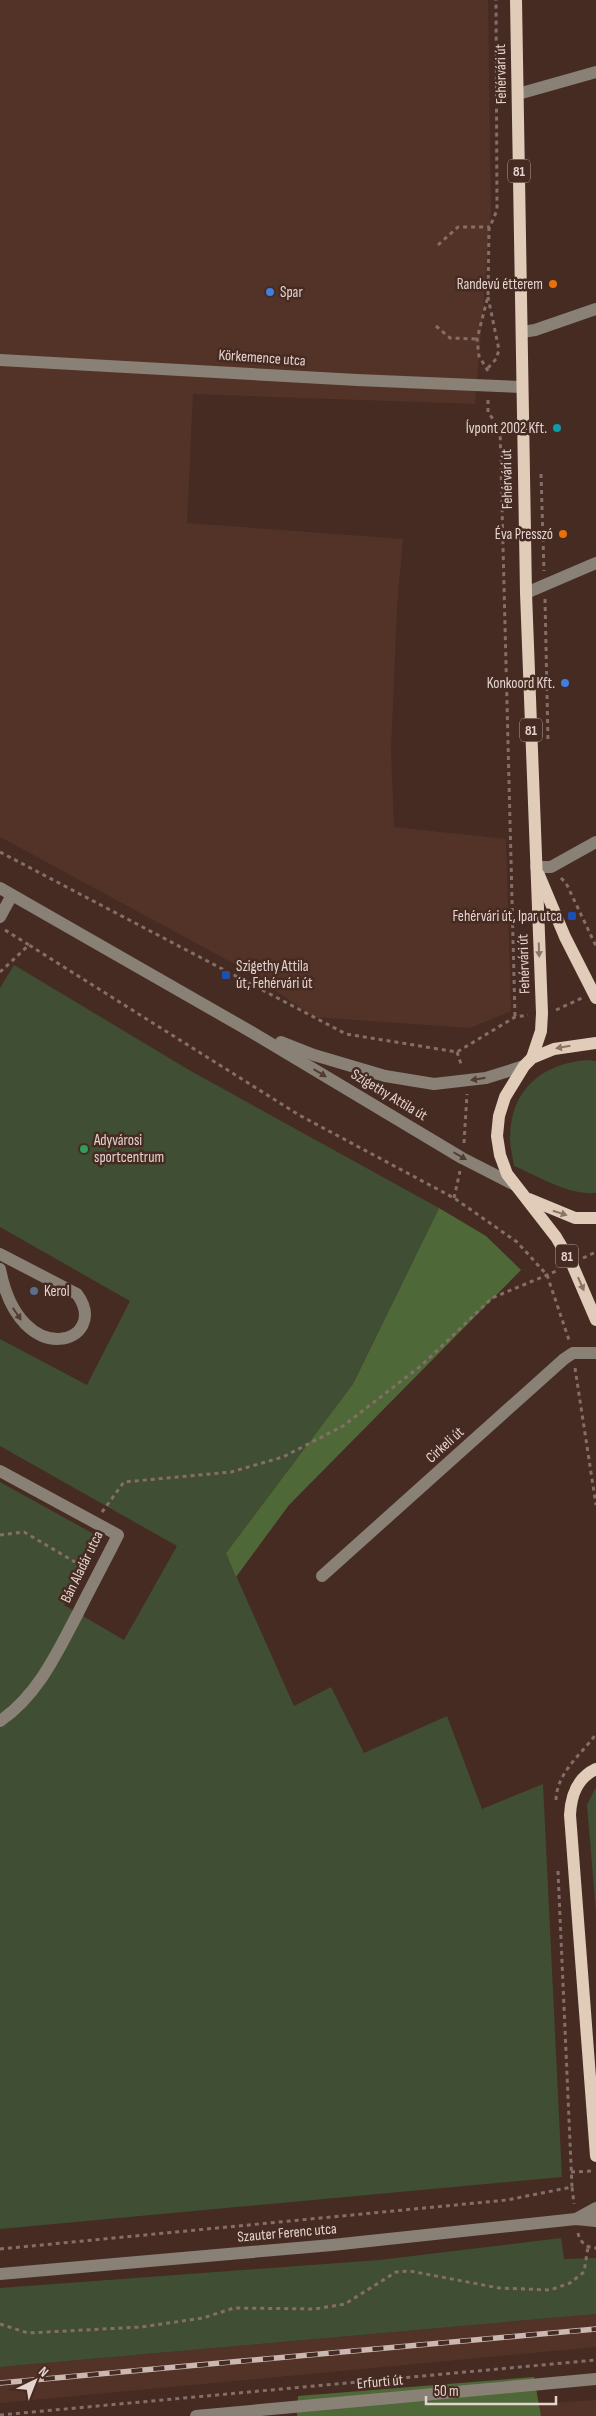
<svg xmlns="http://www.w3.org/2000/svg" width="596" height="2416" font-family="'Sofia Sans Condensed',sans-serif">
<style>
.built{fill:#533327}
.green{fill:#404e33}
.forest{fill:#4f6838}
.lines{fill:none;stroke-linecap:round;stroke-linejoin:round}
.path{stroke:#856e67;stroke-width:3;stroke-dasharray:4 4;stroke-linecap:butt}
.minor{stroke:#898076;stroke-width:12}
.major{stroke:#e0ccb8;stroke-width:12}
.rail-casing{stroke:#cbb8b2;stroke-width:5.5}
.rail{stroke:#452b22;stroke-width:4;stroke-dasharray:11;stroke-linecap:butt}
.oneway{fill:#8b7366}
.oneway2{fill:#533c33}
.food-dot{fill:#e8710a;stroke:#452b22;stroke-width:2}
.shop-dot{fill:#3f7fe0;stroke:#452b22;stroke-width:2}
.culture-dot{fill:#0f9aa8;stroke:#452b22;stroke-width:2}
.transit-dot{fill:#1a4fb4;stroke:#452b22;stroke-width:2}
.leisure-dot{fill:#2e9e5b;stroke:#452b22;stroke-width:2}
.service-dot{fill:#5c6f8a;stroke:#452b22;stroke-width:2}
.labels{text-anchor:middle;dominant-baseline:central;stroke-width:5;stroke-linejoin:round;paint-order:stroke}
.shield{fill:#452b22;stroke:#b5a19a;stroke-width:1}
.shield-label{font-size:14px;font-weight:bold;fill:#e5d4ce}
.street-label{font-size:15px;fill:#e5d4ce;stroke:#452b22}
.poi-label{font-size:15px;fill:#e5d4ce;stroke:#452b22;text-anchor:end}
</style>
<rect width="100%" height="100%" fill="#452b22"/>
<g class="built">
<polygon points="0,0 488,0 491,213 475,404 193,394 187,523 403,539 397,606 391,751 394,827 506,839 511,1011 470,1028 314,1017 242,968 0,837"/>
<polygon points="596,2314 596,2347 0,2403 0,2367"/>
<polygon points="596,2400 596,2416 541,2416 539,2404"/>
</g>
<g class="green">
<polygon points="14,965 189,1070 439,1208 353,1384 226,1553 294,1706 331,1687 364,1753 447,1716 482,1809 543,1784 562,2177 0,2229 0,1482 101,1538 64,1605 124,1640 177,1546 0,1446 0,1339 87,1385 130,1301 0,1227 0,988"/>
<path d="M587,1060L596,1061V1193C567,1195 541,1177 514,1166C513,1157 510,1148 510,1139C510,1090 541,1064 587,1060Z"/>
<polygon points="596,1787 596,1913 587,1805"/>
<polygon points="561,2238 564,2259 596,2258 596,2314 0,2367 0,2288 379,2260"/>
</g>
<g class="forest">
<polygon points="439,1208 486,1236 521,1270 289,1505 236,1577 226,1553 353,1384"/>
<polygon points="534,2377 541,2416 297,2416 298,2396"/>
</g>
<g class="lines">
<g class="path">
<polyline points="438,245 458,227 490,227"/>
<polyline points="436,326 450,338 477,339"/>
<polyline points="488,368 496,359 499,350 488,297"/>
<polyline points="488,371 479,356 477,339 488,296 489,229 497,210 496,0"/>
<polyline points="488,400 488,412 500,429 515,1017"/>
<polyline points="541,474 544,571"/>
<polyline points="545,599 548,741"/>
<polyline points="0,852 346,1034 457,1052 515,1017 528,1015"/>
<polyline points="561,878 566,883 596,946"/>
<polyline points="5,930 29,945"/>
<polyline points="0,972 29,945 299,1115 454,1198 517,1242 547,1275 569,1340"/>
<polyline points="556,1010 582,998"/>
<polyline points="457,1052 462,1067"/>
<polyline points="464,1143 467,1094"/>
<polyline points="454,1198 460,1171"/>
<polyline points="583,1258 596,1252"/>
<polyline points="575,1368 596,1505"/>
<polyline points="102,1512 124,1482 231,1472 283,1457 343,1426 422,1365 492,1298 559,1270"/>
<polyline points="0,1535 24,1532 87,1569"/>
<path d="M556,1800C557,1772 581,1755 596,1734"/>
<polyline points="558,1871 572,2187"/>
<polyline points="571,2172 593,2171"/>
<path d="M578,2233C580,2242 586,2248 596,2248"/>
<polyline points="0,2249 507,2200 572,2187 574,2204"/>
<polyline points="0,2324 28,2333 141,2327 203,2318 234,2308 315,2309 345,2304 396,2272 410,2271 499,2288 550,2290 570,2283 584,2272 588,2247"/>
<polyline points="0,2415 596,2360"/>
</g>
<g class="minor">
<polyline points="518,94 596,72"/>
<polyline points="522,332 535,330 596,309"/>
<polyline points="0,360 357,380 522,387"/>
<polyline points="526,593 596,563"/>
<polyline points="536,867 551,867 596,842"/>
<polyline points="0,888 248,1030 462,1158 515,1185"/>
<polyline points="0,917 12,895"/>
<polyline points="281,1042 314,1055 385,1076 434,1084 486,1078 524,1066"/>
<path d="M0,1254L77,1294C112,1342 20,1374 0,1269"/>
<path d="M0,1471L118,1535C105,1561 91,1587 78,1613C57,1653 38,1695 0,1721"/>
<polyline points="322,1576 564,1359 573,1353 596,1353"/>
<polyline points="576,2219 596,2208"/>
<polyline points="0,2274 332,2245 576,2219 596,2221"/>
<polyline points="196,2416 596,2379"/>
</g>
<g class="major">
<polyline points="516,0 526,593 542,1013 541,1031 532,1058"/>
<polyline points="539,875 565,937 596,998"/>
<polyline points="596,1043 554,1049 532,1058 524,1066 505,1097 499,1116 497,1136 500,1155 507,1174 556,1237 572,1264 596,1320"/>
<polyline points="529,1199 575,1218 596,1218"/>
<path d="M596,1769C577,1778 571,1795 570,1815L596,2156"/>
</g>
<g class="rail-casing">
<polyline id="rail" points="0,2383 596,2329"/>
</g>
<use href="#rail" class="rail"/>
</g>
<defs><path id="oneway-solid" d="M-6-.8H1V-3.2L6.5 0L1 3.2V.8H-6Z" transform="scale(1.25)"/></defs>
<g class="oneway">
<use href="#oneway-solid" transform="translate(539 950) rotate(88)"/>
<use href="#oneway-solid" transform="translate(563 1047) rotate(170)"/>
<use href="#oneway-solid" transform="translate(560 1213) rotate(18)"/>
<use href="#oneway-solid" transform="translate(581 1284) rotate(66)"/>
</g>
<g class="oneway2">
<use href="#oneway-solid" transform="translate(320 1073) rotate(31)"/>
<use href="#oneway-solid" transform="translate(478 1079) rotate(171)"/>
<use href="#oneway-solid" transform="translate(460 1156) rotate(30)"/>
<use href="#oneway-solid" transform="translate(17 1314) rotate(56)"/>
</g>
<g class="food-dot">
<circle cx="553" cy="284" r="5"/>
<circle cx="563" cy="534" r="5"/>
</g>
<g class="shop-dot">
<circle cx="270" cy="292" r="5"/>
<circle cx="565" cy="683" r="5"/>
</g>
<circle class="culture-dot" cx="557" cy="428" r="5"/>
<g class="transit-dot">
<rect x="567" y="911" width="10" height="10" rx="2.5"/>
<rect x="221" y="970" width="10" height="10" rx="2.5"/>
</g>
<circle class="leisure-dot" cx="84" cy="1149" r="5"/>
<circle class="service-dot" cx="34" cy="1291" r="5"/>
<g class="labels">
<g class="shield">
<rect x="508" y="159.5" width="22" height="23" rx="4"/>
<rect x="520" y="718.5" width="22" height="23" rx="4"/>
<rect x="556" y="1244.5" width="22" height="23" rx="4"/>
</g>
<g class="shield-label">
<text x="519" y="171">81</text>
<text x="531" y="730">81</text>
<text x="567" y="1256">81</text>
</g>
<g class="street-label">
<text transform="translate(501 74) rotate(-91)">Fehérvári út</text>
<text transform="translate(262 358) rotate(4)">Körkemence utca</text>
<text transform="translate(507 479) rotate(-91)">Fehérvári út</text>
<text transform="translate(524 964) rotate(-92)">Fehérvári út</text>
<text transform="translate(389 1095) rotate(31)">Szigethy Attila út</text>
<text transform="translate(445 1445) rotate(-42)">Cirkeli út</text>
<text transform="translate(82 1567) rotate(-64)">Bán Aladár utca</text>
<text transform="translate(287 2233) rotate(-5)">Szauter Ferenc utca</text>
<text transform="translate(380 2382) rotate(-5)">Erfurti út</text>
</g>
<g class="poi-label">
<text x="543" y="284">Randevú étterem</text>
<text x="280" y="292" text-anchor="start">Spar</text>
<text x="547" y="428">Ívpont 2002 Kft.</text>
<text x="553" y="534">Éva Presszó</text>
<text x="555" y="683">Konkoord Kft.</text>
<text x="562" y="916">Fehérvári út, Ipar utca</text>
<text x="236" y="966" text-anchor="start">Szigethy Attila<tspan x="236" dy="17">út, Fehérvári út</tspan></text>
<text x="94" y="1140" text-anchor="start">Adyvárosi<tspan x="94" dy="17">sportcentrum</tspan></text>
<text x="44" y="1291" text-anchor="start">Kerol</text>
</g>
</g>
<g transform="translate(35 2381) rotate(43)" stroke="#452b22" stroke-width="4" paint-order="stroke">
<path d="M0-4L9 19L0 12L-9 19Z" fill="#e5d4ce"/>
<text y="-8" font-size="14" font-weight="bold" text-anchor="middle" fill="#e5d4ce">N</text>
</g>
<path d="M426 2396v8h130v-8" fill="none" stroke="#e5d4ce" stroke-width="2.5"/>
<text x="434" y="2396" font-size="15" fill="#e5d4ce" stroke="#452b22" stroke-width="4" paint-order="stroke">50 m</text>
</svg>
